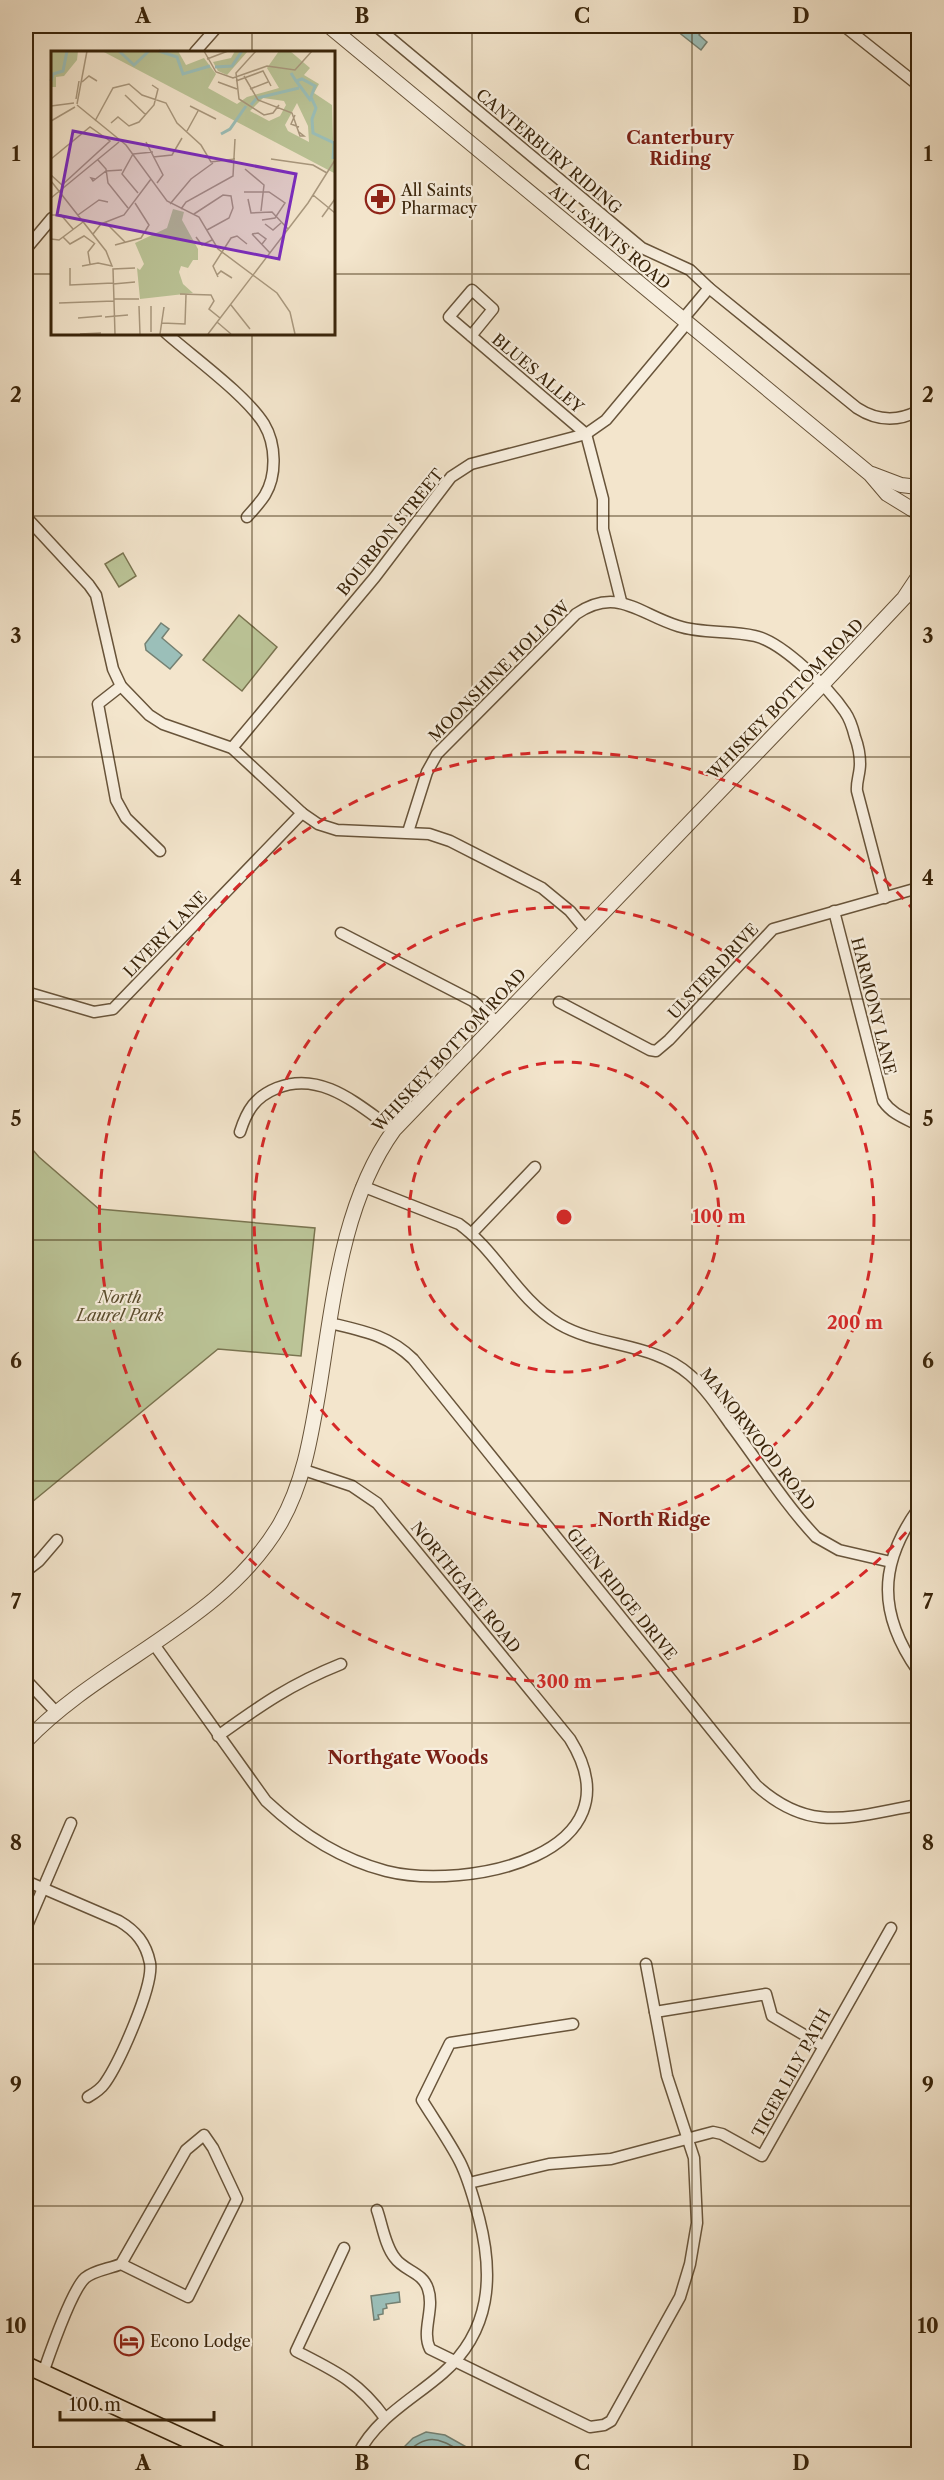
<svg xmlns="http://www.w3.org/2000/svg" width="944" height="2480" font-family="'Libre Caslon Text',serif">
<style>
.green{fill:#bbc497;stroke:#7a7450;stroke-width:1.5}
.water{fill:#9bbfb9;stroke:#748173;stroke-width:1.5}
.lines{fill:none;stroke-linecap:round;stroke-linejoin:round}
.shore{stroke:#6a7262;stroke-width:1.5}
.minor-casing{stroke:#68543a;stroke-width:13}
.tertiary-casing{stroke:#68543a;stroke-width:16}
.primary-casing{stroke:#39240a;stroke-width:19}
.minor{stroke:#f7eede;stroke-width:10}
.tertiary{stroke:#f7eede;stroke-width:14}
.primary{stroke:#f3e5cc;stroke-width:16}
.grid{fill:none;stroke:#39240a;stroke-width:1.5;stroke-opacity:0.55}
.ring{fill:none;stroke:#d62828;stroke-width:3;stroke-dasharray:10 8}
.labels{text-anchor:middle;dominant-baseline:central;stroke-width:4.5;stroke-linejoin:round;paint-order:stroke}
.street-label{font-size:16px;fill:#39240a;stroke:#f7eede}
.poi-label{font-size:16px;fill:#39240a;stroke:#f7eede;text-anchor:start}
.park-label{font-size:16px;font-style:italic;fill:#5a4c2d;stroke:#f7eede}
.neighbourhood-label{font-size:18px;font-weight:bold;fill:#7a1f14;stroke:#f7eede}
.inset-river{fill:none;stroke:#9bbfb9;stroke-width:3}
.inset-road{fill:none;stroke:#a9987e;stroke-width:1.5}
.view{fill:#7b2cbf;fill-opacity:0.15;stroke:#7b2cbf;stroke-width:3}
.inset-edge{fill:none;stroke:#39240a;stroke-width:3}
.centre{fill:#d62828;stroke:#f7eede;stroke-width:3}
.ring-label{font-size:18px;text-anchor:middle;font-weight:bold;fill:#d62828;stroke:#f7eede;stroke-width:4.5;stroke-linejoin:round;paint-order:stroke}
.neatline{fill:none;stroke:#39240a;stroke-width:2}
.grid-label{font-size:20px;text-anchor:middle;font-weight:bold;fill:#39240a}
</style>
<rect width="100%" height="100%" fill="#f3e5cc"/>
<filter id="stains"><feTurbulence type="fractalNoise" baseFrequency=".00333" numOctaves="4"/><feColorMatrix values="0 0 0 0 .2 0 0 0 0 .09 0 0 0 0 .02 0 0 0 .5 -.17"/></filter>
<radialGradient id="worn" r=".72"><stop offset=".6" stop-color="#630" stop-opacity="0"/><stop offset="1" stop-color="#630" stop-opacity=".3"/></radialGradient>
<g class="green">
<polygon points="123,553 136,576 119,587 105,564"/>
<polygon points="239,615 277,647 242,691 203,660"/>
<polygon points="26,1142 39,1157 99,1209 315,1228 301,1356 218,1349 26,1507"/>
</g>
<g class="water">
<polygon points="682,26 707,26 699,35 707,42 701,50 677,31"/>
<polygon points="161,623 169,629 162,638 182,655 170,669 146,650 145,644"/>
<polygon points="399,2292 400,2302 386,2304 387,2308 383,2309 383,2314 378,2315 379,2319 374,2320 371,2296"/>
<polygon points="426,2432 445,2435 479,2454 397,2454 413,2438"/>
</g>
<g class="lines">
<path class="shore" d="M405,2454C430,2430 440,2440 467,2454"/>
<g class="minor-casing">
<g id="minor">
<path d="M376,26L642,248L690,270L709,288L857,408C877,421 897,422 918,411"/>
<polyline points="844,26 918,85"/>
<polyline points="195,52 218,26"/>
<polyline points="26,249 52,218"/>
<polyline points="683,319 709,288"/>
<path d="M166,333C193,357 246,395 264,424C276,444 277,475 265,495C260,503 253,510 247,517"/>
<polyline points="471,336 493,309 472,290 449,317 586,434 603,499 603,529 621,601"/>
<polyline points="26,517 89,585 96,595 113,669 121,686 149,715 163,724 232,748 302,813 318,824 337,830 429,834 450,841 542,888 570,911 585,929"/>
<polyline points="121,686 98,704 116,800 126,818 160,851"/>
<polyline points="232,748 375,577 451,477 471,464 586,434 606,420 687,323"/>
<path d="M408,832L427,772L437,754L576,614C617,586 639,614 678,626C702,634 730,630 755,636C782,642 829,688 845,712C850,719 853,729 855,737C858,745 860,756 860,764C860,774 856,782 857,791L885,898"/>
<path d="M834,911L883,1101C892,1114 904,1118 918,1125"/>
<polyline points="341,933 473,1001 497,1022"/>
<polyline points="26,992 94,1012 113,1009 302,813"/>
<polyline points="559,1002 650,1050 656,1051 669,1040 773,929 918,888"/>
<path d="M240,1132C247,1110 255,1097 277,1088C322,1070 359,1106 394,1130"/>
<path d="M362,1186L459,1224C498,1252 516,1298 559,1324C600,1348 653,1342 690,1375C706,1389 718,1407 730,1424C758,1461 784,1503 816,1537L839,1550L891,1562"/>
<polyline points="472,1233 535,1167"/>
<path d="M330,1323C363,1331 388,1335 413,1359L756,1785C811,1835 852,1816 918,1805"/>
<path d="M918,1509C878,1565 878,1614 918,1671"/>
<polyline points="26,1571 39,1561 57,1540"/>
<path d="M153,1643L266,1801C300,1833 340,1859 386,1871C466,1891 642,1855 570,1739L377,1503L352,1486L304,1470"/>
<polyline points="26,1680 56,1712"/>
<path d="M218,1736C261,1705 291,1684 341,1664"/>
<path d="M26,1881L119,1921C136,1931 146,1943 150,1963C154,1986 119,2063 105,2083C101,2089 95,2093 88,2097"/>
<polyline points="26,1928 71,1823"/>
<polyline points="655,2012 766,1994 772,2016 823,2046"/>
<polyline points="469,2183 549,2164 611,2159 713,2132 722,2134 762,2156 891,1928"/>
<path d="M377,2210C382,2224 385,2246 395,2258C404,2271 423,2272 428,2289C435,2309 421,2331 430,2349L590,2427L604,2425L611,2421L680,2297L690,2264L697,2223L694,2158L667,2076L646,1964"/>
<path d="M344,2248L296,2351C335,2371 358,2381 385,2418"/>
<path d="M43,2373C50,2353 71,2291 85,2278C95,2270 109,2269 121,2264L186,2150L204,2135L213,2148L237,2199L188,2297L121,2264"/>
<path d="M358,2454C377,2417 412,2400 443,2373C491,2331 494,2276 479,2218C474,2200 469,2180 460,2162C449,2141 435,2121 422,2100L450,2043L573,2024"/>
</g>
</g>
<g class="tertiary-casing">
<g id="tertiary">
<polyline points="329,26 870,474 887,494 918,513"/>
<polyline points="872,474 901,485 918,487"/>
<path d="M26,1741C102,1661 222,1623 280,1524C304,1482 311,1436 319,1389C333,1303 342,1202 394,1130L822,685L904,598L918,577"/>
</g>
</g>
<g class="primary-casing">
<polyline id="primary" points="26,2365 219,2454"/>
</g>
<use href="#minor" class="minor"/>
<use href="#tertiary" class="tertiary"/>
<use href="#primary" class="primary"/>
</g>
<path class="grid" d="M252,26V52M472,26V2454M692,26V2454M26,274H52M333,274H918M252,333V2454M26,516H918M26,757H918M26,999H918M26,1240H918M26,1481H918M26,1723H918M26,1964H918M26,2206H918"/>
<g class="ring">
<circle cx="564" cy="1217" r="155"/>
<circle cx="564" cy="1217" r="310"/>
<path d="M918 1519A465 465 0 1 1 918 915"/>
</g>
<defs>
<g id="pharmacy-ring" transform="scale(1.5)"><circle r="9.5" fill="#f7eede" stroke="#8f2418" stroke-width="1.5"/><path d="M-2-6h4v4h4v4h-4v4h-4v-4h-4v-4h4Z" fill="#8f2418"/></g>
<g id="hotel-ring" transform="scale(1.5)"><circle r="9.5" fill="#f7eede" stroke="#8f2418" stroke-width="1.5"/><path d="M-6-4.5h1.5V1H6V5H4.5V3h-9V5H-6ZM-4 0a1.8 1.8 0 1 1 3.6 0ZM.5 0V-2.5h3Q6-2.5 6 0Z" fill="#8f2418"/></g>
</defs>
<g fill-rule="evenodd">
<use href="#pharmacy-ring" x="380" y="199"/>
<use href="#hotel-ring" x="129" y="2341"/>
</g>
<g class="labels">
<g class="street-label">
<text transform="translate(549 151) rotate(40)">CANTERBURY RIDING</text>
<text transform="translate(610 237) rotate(40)">ALL SAINTS ROAD</text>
<text transform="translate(538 373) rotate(40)">BLUES ALLEY</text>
<text transform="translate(390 532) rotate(-51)">BOURBON STREET</text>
<text transform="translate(499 671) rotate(-45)">MOONSHINE HOLLOW</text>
<text transform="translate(785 699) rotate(-46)">WHISKEY BOTTOM ROAD</text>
<text transform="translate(165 934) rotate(-46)">LIVERY LANE</text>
<text transform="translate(713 971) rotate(-47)">ULSTER DRIVE</text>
<text transform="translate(874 1006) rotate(76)">HARMONY LANE</text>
<text transform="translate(449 1050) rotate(-47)">WHISKEY BOTTOM ROAD</text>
<text transform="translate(758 1439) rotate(52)">MANORWOOD ROAD</text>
<text transform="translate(466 1587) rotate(51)">NORTHGATE ROAD</text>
<text transform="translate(622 1594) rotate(51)">GLEN RIDGE DRIVE</text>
<text transform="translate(791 2073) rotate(-61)">TIGER LILY PATH</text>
</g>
<g class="poi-label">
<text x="401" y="190">All Saints<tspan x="401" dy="18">Pharmacy</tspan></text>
<text x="150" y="2341">Econo Lodge</text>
</g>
<g class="park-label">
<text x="120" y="1297">North<tspan x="120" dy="18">Laurel Park</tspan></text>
</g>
<g class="neighbourhood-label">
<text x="680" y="138">Canterbury<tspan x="680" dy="21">Riding</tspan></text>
<text x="654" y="1520">North Ridge</text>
<text x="408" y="1758">Northgate Woods</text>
</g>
</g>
<g transform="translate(51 51)">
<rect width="284" height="284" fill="#f3e5cc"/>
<path d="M0,0H27L26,9L13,25L5,26V36H0ZM51,0H127L135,14L153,7L165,23L157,37L186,53L196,46L228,37L216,17L228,0H239L259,17L253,24L268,33L263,42L281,54L283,122ZM212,47L233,50L235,54L229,65L218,70L199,60ZM246,52L257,75L258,91L237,80L234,74ZM184,0H197L176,24L167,20L162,11L180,7ZM122,158L133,161L131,169L147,198V209H142L137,217L130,215L128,221L132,233L142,242L89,248L86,217L89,219L93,213L84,192L116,177Z" fill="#bbc497" fill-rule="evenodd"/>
<path class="inset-river" d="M68,0L83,14L98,0M108,0L126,6L132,23L159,15M164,16L181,15L191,0M240,22L245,30L251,28L264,35L260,46L265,57L261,68L262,82L283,92L282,108M0,30L2,23L12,20L16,0M246,31L260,50M200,54L206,47L248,37M170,83L179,78L195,55"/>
<path class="inset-road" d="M153,0L165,21L182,27L216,15L244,19L261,0M205,0L185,22L188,48L213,64L222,62L228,54M156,8L177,0M193,25L207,49L241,62L249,85H253L248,81M185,30L212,20L220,35M31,31L38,25L46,30M167,31L186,38M199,38L217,31M74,44L95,64M25,48L28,30M26,53L36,0M26,54L75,94L116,150L148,166L167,198L226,242L239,261L244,283M0,55L23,52M139,55L165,68M244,64L240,73L248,76M0,70L24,56M44,70L62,37L78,33L91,44L115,52L126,72L150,94L160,111L184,108M60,72L67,66L78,75L88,71L103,54L107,38L101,34M136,80L147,60M95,91L112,124L106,132M82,103L71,123L87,142M82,103L102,101M102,106L121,104L131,87M0,108L39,76L59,90L11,134L0,124M220,108L262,114L276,122M47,109L55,118L57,132L77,157M194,118L213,134L210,160M44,128L40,127L42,130L55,120L71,119M0,130L55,200L61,215L47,212L31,215M193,141H218L234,152L224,167L211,169M262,144L284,162M0,147L68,91M197,148L200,162L221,161L237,178M119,153L140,128L162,112M130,158L135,151L182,125L184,88M143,163L172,144L180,145L182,157L178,167L156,179M0,164H10L22,178M27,164L48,149L57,151M271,166L284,148M54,171L74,191M214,173L222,179L230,172M42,183L50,173L73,164L100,128M201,183L219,202M201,183L207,182L215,188L211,193M12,186L19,193L33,185L43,192M145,186L151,194L161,189M0,188L8,189L32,171M64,194L90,187L98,174L84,152M39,213L37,201L44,192M19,217V234L62,232M166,224L170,220L181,227M167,226L162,215L180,187L186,185L196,193M62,233L84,231M129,243L160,244L163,250L158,258L169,267M63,248H88M8,252L63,250M180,254L199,278M88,255L89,283M100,255V281M54,266L77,264M27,267L51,265M166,271L180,283M111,272L134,273L135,244M29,283L50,282M64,283L62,218L84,217M109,283L113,256M157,283L257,152L284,109"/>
<path class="view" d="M22,80L245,123L228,208L6,164Z"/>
<rect width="284" height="284" class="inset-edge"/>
</g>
<circle cx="564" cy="1217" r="9" class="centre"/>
<g class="ring-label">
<text x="719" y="1223">100 m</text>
<text x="855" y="1329">200 m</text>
<text x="564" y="1688">300 m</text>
</g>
<rect width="944" height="2480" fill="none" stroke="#f3e5cc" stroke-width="66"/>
<path d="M60 2411v9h154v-9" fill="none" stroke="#39240a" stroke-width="3"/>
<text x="69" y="2411" font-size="18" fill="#39240a" stroke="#f7eede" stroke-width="4.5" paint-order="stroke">100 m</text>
<rect x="33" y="33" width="878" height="2414" class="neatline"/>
<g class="grid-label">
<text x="143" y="23">A</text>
<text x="362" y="23">B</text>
<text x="582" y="23">C</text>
<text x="801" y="23">D</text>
<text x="16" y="161">1</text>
<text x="928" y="161">1</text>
<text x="16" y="402">2</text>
<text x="928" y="402">2</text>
<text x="16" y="643">3</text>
<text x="928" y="643">3</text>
<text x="16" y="885">4</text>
<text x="928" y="885">4</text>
<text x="16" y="1126">5</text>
<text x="928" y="1126">5</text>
<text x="16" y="1368">6</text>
<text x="928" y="1368">6</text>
<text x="16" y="1609">7</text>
<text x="928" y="1609">7</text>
<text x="16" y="1850">8</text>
<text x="928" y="1850">8</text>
<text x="16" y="2092">9</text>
<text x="928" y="2092">9</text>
<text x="16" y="2333">10</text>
<text x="928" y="2333">10</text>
<text x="143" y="2470">A</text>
<text x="362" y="2470">B</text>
<text x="582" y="2470">C</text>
<text x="801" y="2470">D</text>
</g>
<rect width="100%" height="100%" filter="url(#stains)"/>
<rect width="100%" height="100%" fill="url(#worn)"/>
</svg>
